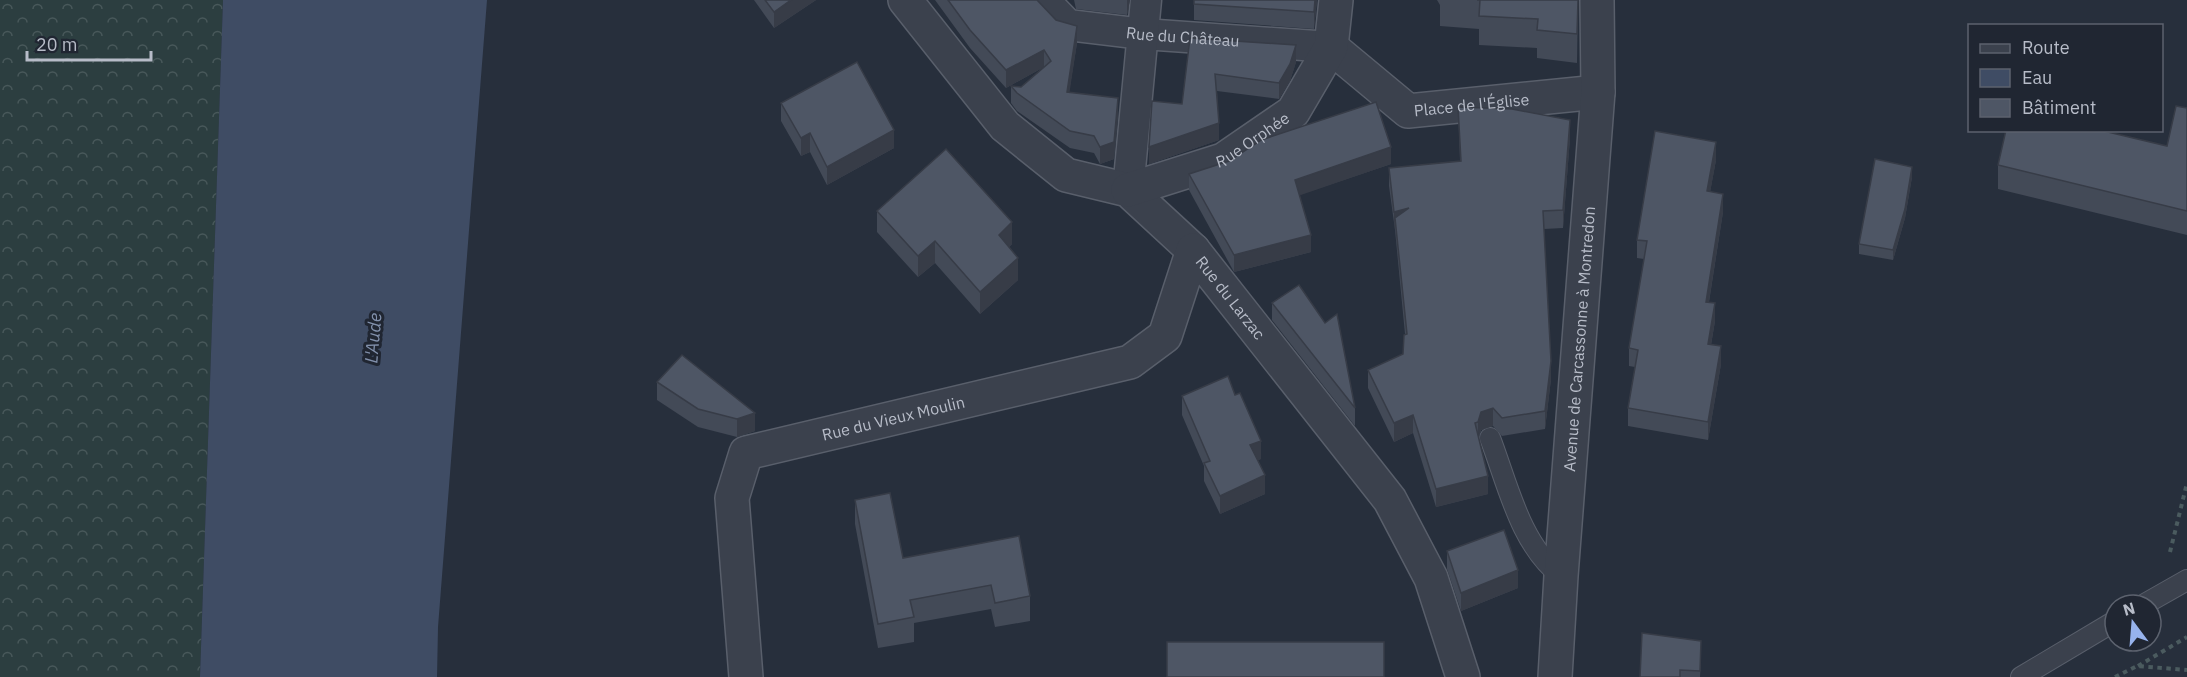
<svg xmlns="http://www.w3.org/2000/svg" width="2187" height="677" font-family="'IBM Plex Sans',sans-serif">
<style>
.forest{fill:url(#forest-crowns)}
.water{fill:#3f4c64}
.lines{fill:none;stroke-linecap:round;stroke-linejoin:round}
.service-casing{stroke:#595f6b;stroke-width:22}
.pedestrian-casing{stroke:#595f6b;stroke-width:33}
.minor-casing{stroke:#595f6b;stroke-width:36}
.path{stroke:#4b5b5f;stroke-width:4;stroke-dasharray:4.5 4.5;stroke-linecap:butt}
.service{stroke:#3b414d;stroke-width:20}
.pedestrian{stroke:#3b414d;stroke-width:30}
.minor{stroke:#3b414d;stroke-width:33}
.wall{fill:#434a57}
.shaded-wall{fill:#373c47}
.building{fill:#4e5665;stroke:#373c47;stroke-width:1.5}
.labels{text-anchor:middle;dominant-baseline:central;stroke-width:6;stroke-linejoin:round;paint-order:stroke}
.street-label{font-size:16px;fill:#b7bcc8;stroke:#202632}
.water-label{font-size:18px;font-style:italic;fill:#8291ac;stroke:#202632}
</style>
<defs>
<pattern id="forest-crowns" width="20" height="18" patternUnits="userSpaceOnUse" patternTransform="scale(1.5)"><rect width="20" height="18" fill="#2c3e40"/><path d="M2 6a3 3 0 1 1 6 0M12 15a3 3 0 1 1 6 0" fill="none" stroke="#48585a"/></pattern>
</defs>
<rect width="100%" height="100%" fill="#272f3c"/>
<polygon class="forest" points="0,0 223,0 200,677 0,677"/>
<polygon class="water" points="223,0 487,0 438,627 437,677 200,677"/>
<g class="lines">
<g class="service-casing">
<g id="service">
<path d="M1490,438C1508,485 1520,544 1561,576"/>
<polyline points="2143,605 2187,580"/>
<polyline points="2021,677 2115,621"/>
</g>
</g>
<g class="pedestrian-casing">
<g id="pedestrian">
<path id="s1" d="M1044,0L1068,25L1143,34L1331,47"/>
<polyline points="1128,190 1146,0"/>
</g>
</g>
<g class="minor-casing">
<g id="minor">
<path id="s2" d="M905,0L1005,126L1066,175L1128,190L1193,250L1390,500L1431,578L1463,677"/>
<path id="s3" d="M1331,47L1408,111L1598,92"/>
<path id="s4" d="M1128,190L1223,160L1293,112L1331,47L1336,0"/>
<path id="s5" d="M746,677L732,498L746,453L1130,362L1165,336L1193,250"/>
<path id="s6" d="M1555,677L1561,576L1598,92L1597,0"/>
</g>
</g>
<g class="path">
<polyline points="2170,552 2187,483"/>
<polyline points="2138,666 2187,637"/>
<polyline points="2115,677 2137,666 2187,670"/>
</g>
<use href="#service" class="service"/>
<use href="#pedestrian" class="pedestrian"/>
<use href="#minor" class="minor"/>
</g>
<g class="wall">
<polygon points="754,0 816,0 774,28"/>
<polygon points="935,0 1037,0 1077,43 1069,92 1118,115 1114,159 1100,164 1094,153 1070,148 1017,111 1011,103 1011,86 1021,87 1044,67 1006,88 970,48"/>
<polygon points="1074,0 1130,0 1127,15 1076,9"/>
<polygon points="1317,0 1314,29 1194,20 1194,4"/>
<polygon points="1437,0 1578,0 1577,63 1537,58 1537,48 1479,45 1479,29 1440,26 1440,5"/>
<polygon points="1190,38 1296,62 1290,81 1279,99 1217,91 1219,140 1149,164 1182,104"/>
<polygon points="781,103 894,148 827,185 810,152 801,156 781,121"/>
<polygon points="1458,107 1570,138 1563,228 1544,229 1551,379 1545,429 1502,436 1493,426 1481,430 1479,439 1488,494 1436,507 1413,433 1394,442 1368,388 1368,370 1403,354 1405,334 1395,230 1389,186 1389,168 1460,161"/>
<polygon points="2187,108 2187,235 1998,189 1998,165 2006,130 2110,130 2110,133 2167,146"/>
<polygon points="1716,160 1710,192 1723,212 1709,302 1715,321 1711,345 1721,364 1708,440 1628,426 1628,408 1635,367 1629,366 1629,348 1644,259 1637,258 1637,240"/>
<polygon points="1391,164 1299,195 1311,252 1234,272 1189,190 1189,174"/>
<polygon points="1912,177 1905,218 1893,260 1859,254 1859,244"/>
<polygon points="877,211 1012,244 1009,247 1018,280 980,314 935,263 918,277 877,232"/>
<polygon points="1272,303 1325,323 1355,408 1355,426 1272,320"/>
<polygon points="682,355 755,431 737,437 698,427 657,400 657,382"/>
<polygon points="1235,395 1261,459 1258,460 1265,494 1220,514 1204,481 1204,466 1182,415 1182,396"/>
<polygon points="855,500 903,558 1030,596 1030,621 995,627 991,609 914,623 914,642 878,648 855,524"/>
<polygon points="1447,551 1518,588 1461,611 1447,569"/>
<polygon points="1701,659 1700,677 1640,677"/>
</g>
<g class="shaded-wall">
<polygon points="791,0 816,0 774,28 774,12"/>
<polygon points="1127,0 1130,0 1127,15"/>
<polygon points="1315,0 1317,0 1314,29 1314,12"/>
<polygon points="1077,26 1077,43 1067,109 1067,92"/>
<polygon points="1296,45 1296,62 1290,81 1279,99 1279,83"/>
<polygon points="1044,50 1044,67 1006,88 1006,70"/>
<polygon points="1118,98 1118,115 1114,159 1100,164 1100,147"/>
<polygon points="1570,120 1570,138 1563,228 1563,210"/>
<polygon points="1219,123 1219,140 1149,164 1149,147"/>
<polygon points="894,130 894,148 827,185 827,167"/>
<polygon points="810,133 810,152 801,156 801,138"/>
<polygon points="1716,142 1716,160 1707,209 1707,191"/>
<polygon points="1391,147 1391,164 1295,197 1295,180"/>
<polygon points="1912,167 1912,177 1905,218 1893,260 1893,250"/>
<polygon points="1723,194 1723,212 1706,320 1706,302"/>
<polygon points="1409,208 1395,218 1394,230 1394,212"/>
<polygon points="1012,222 1012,244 999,256 999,235"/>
<polygon points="1311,235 1311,252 1234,272 1234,255"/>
<polygon points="935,241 935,263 918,277 918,256"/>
<polygon points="1018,258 1018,280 980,314 980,292"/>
<polygon points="1715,303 1715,321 1708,362 1708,344"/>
<polygon points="1721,346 1721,364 1708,440 1708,422"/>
<polygon points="1551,361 1551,379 1545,429 1545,411"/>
<polygon points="1493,408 1493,426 1481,430 1478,440 1478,422 1481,412"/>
<polygon points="755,413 755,431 737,437 737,419"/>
<polygon points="1413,415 1413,433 1394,442 1394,423"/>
<polygon points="1261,441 1261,459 1250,463 1250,445"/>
<polygon points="1265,475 1265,494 1220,514 1220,496"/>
<polygon points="1488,476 1488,494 1436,507 1436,489"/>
<polygon points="1518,570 1518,588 1461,611 1461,593"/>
</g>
<g class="building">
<polygon points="765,0 791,0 774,12"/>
<polygon points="948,0 1037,0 1056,20 1077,26 1067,92 1118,98 1114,142 1100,147 1094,136 1070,131 1017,93 1011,86 1021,87 1051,61 1044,50 1006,70 970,30"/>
<polygon points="1194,0 1315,0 1314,12 1194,4"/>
<polygon points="1477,0 1578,0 1577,34 1537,30 1538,19 1479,16 1480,0"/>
<polygon points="1190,38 1296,45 1290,64 1279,83 1215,74 1219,123 1149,147 1152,101 1182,104"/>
<polygon points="857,62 894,130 827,167 810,133 801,138 781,103"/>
<polygon points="1376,102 1391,147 1295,180 1311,235 1234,255 1189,174 1229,161 1261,140"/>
<polygon points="2176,106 2187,108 2187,211 1998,165 2006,130 2105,130 2104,131 2167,146"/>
<polygon points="1458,107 1512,109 1570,120 1563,210 1543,211 1551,361 1545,411 1502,418 1493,408 1481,412 1478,422 1475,423 1488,476 1436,489 1413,415 1394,423 1368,370 1403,354 1404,335 1407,334 1395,218 1409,208 1394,212 1389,168 1461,161"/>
<polygon points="1655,131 1716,142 1707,191 1723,194 1706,302 1715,303 1708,344 1721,346 1708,422 1628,408 1638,350 1629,348 1647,241 1637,240"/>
<polygon points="946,149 1012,222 999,235 1018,258 980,292 935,241 918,256 877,211"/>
<polygon points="1875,159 1912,167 1905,209 1893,250 1859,244"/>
<polygon points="1299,285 1325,323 1337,314 1355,408 1272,303"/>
<polygon points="682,355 755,413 737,419 698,409 657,382"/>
<polygon points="1228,376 1235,395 1240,393 1261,441 1250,445 1265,475 1220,496 1204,463 1210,461 1182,396"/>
<polygon points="890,493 903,558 1019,536 1030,596 995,603 991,585 910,600 914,617 878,624 855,500"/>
<polygon points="1504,530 1518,570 1461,593 1447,551"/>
<polygon points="1642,633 1701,641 1700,671 1680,670 1680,677 1640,677"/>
<rect x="1167" y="642" width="217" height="35"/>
</g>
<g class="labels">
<g class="street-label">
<text stroke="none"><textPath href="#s1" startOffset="150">Rue du Château</textPath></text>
<text stroke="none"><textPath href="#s3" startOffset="164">Place de l'Église</textPath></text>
<text stroke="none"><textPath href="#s4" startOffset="135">Rue Orphée</textPath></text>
<text stroke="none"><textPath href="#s2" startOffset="452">Rue du Larzac</textPath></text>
<text stroke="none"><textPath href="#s6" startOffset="339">Avenue de Carcassonne à Montredon</textPath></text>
<text stroke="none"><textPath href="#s5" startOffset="378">Rue du Vieux Moulin</textPath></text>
</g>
<g class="water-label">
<text transform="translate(373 338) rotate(-85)">L'Aude</text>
</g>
</g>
<rect x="1968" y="24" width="195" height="108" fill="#202632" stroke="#5c626e" stroke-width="1.5"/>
<rect x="1980" y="44" width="30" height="9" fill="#3b414d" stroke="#5c626e" stroke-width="1.5"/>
<text x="2022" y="54" font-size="18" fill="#b7bcc8">Route</text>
<rect x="1980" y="69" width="30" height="18" fill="#3f4c64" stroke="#5c626e" stroke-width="1.5"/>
<text x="2022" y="84" font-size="18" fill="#b7bcc8">Eau</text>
<rect x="1980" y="99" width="30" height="18" fill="#4e5665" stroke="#5c626e" stroke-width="1.5"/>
<text x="2022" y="114" font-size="18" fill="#b7bcc8">Bâtiment</text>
<g transform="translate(2133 623) rotate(344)"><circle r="28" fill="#202632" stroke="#5c626e" stroke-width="1.5"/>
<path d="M0-4.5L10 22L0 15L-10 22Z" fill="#97b3ed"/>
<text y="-9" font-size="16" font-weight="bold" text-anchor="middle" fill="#b7bcc8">N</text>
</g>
<path d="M27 51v9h124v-9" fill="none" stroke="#b7bcc8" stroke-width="3"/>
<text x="36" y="51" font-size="18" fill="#b7bcc8" stroke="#202632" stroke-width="4.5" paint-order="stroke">20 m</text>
</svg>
